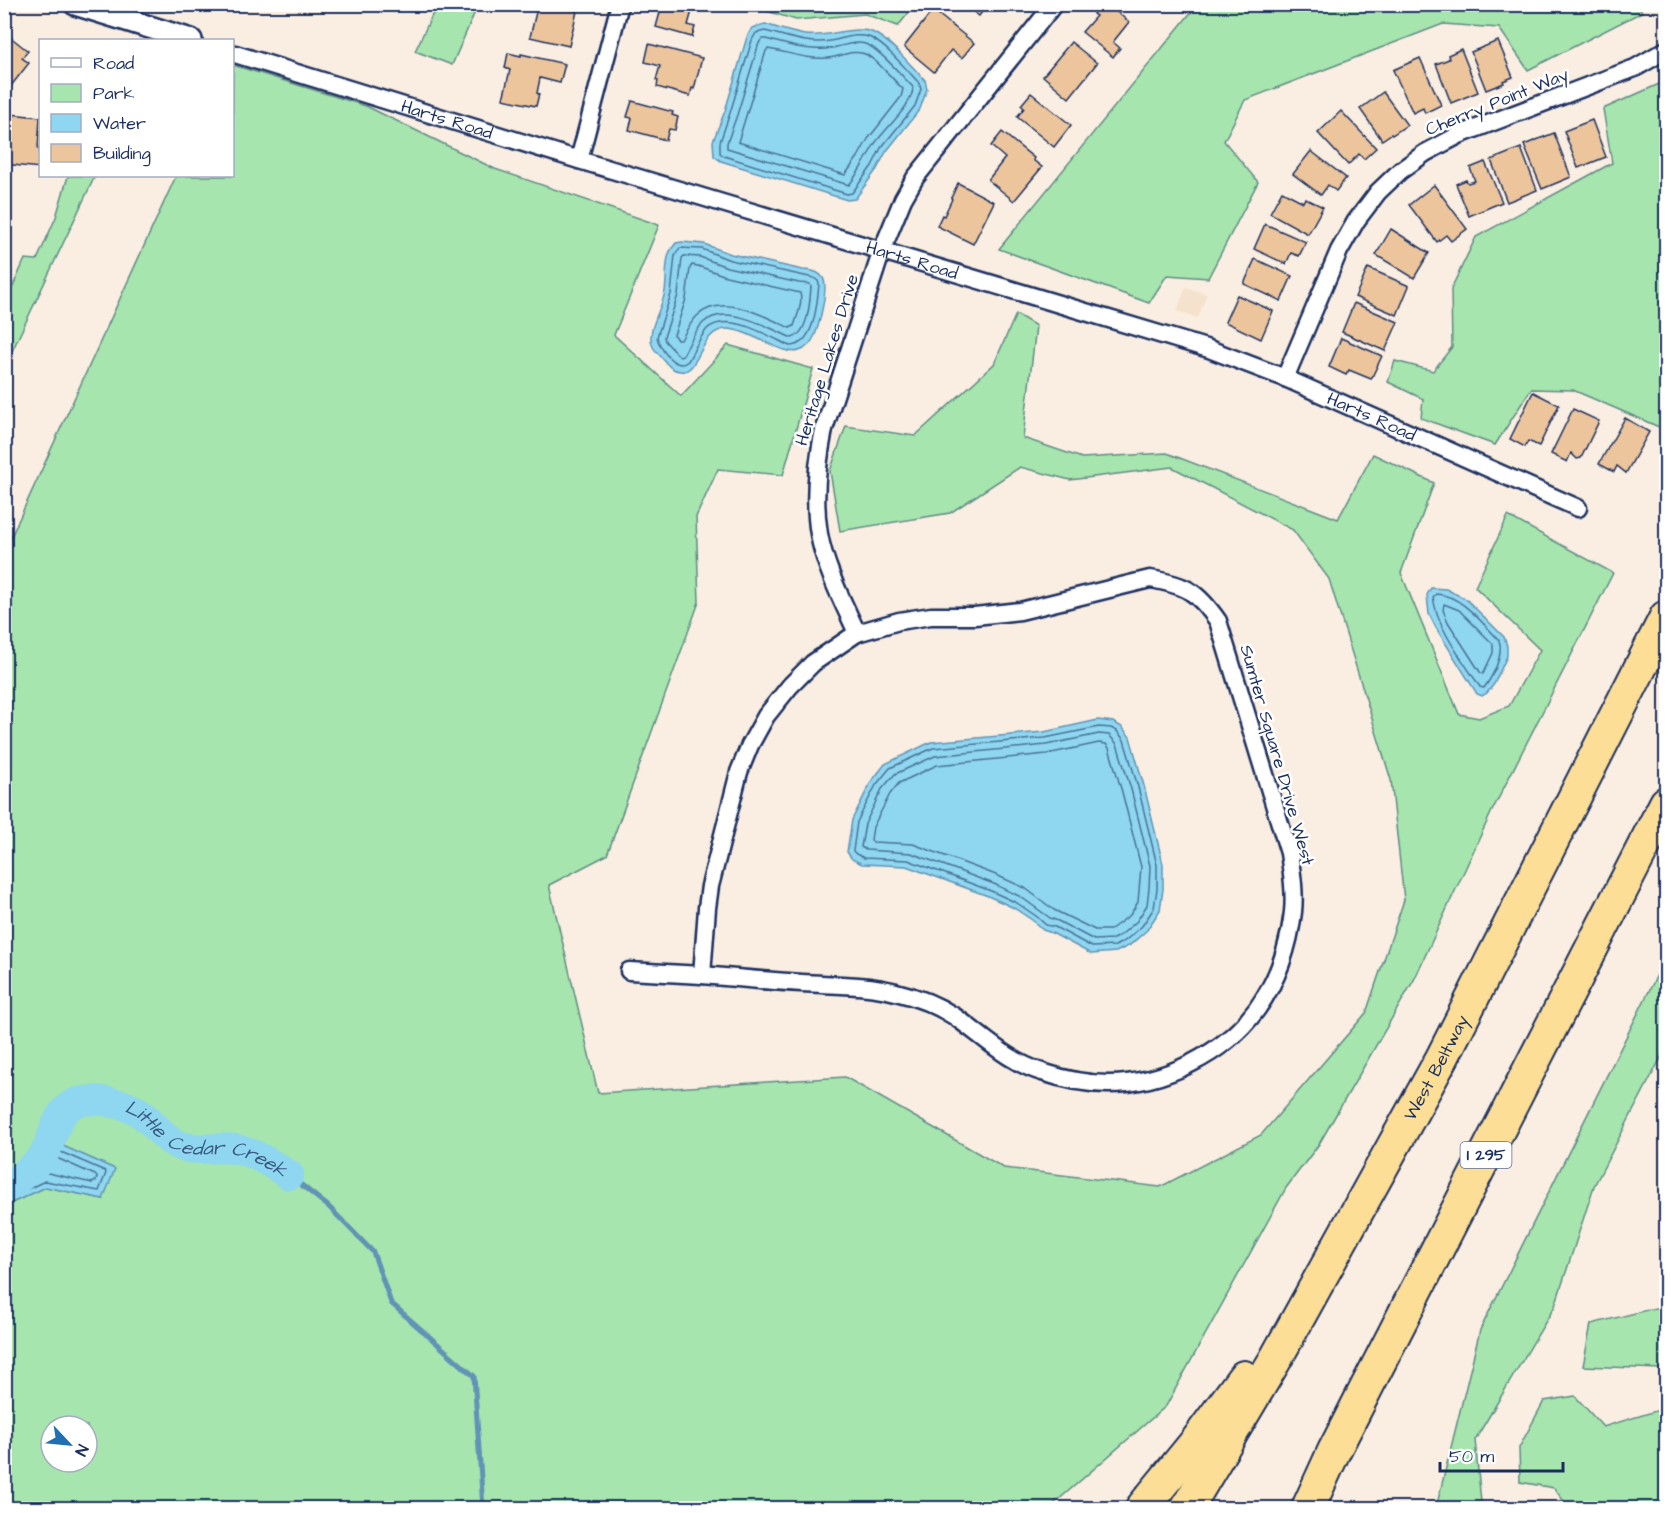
<svg xmlns="http://www.w3.org/2000/svg" width="1671" height="1513" font-family="'Architects Daughter',sans-serif">
<style>
.built{fill:#f5e2cc}
.green{fill:#a6e5ad;stroke:#608a86;stroke-width:1.5;fill-rule:evenodd}
.water{fill:#8fd6f0;stroke:#6193b6;stroke-width:1.5}
.lines{fill:none;stroke-linecap:round;stroke-linejoin:round}
.shore{stroke:#497298;stroke-width:1.5}
.stream{stroke:#6193b6;stroke-width:5}
.river{stroke:#8fd6f0;stroke-width:30}
.building{fill:#ecc59c;stroke:#1b2f5e;stroke-width:1.5}
.minor-casing{stroke:#1b2f5e;stroke-width:21}
.tertiary-casing{stroke:#1b2f5e;stroke-width:26}
.motorway-casing{stroke:#1b2f5e;stroke-width:36}
.minor{stroke:#fff;stroke-width:16}
.tertiary{stroke:#fff;stroke-width:21}
.motorway{stroke:#fcde96;stroke-width:32}
.labels{text-anchor:middle;dominant-baseline:central;stroke-width:5;stroke-linejoin:round;paint-order:stroke}
.shield{fill:#fff;stroke:#5f6d8e;stroke-width:1.5}
.shield-label{font-size:16px;font-weight:bold;fill:#1b2f5e}
.street-label{font-size:18px;fill:#1b2f5e;stroke:#fff}
.water-label{font-size:20px;font-style:italic;fill:#385982;stroke:#fff}
</style>
<rect width="100%" height="100%" fill="#f9eee1"/>
<filter id="ink" filterUnits="userSpaceOnUse"><feTurbulence type="fractalNoise" baseFrequency=".0167" numOctaves="2"/><feDisplacementMap in="SourceGraphic" scale="12" xChannelSelector="R" yChannelSelector="G"/><feConvolveMatrix kernelMatrix="1 2 1 2 8 2 1 2 1" color-interpolation-filters="sRGB"/></filter>
<g filter="url(#ink)">
<polygon class="built" points="1186,287 1207,294 1198,318 1177,311"/>
<g class="green">
<polygon points="1638,4 1642,12 1528,70 1499,28 1443,24 1245,100 1224,141 1258,182 1208,278 1167,275 1149,303 999,249 1197,5"/>
<polygon points="437,5 478,5 452,65 415,51"/>
<polygon points="747,5 915,4 915,5 898,26 865,14 796,20"/>
<path d="M233,65L366,106L495,169L659,225L614,335L681,396L728,345L813,369L783,475L718,469L696,517L699,602L607,855L549,885L598,1093L845,1077L1004,1168L1160,1187L1261,1135L1366,1013L1404,900L1391,780L1329,579L1293,530L1172,467L1070,480L1020,467L950,513L840,531L830,471L846,426L915,436L994,364L1016,314L1036,326L1023,438L1082,458L1167,453L1338,519L1373,454L1434,483L1401,573L1459,714L1479,718L1509,706L1540,650L1475,587L1508,516L1613,573L1491,813L1414,980L1319,1144L1286,1188L1166,1406L1049,1508H5V1206L46,1187L103,1199L45,1138L30,1158L4,1178L5,550L176,176H232ZM51,1426H87V1462H51Z"/>
<polygon points="1666,81 1666,430 1573,390 1531,389 1495,445 1421,418 1423,399 1388,382 1395,361 1433,371 1452,347 1451,289 1476,237 1612,163 1603,109"/>
<polygon points="68,176 95,176 5,366 5,304 25,259 37,260 56,217"/>
<polygon points="1666,957 1666,1048 1594,1186 1555,1306 1475,1440 1481,1502 1487,1508 1436,1508 1480,1330"/>
<polygon points="1663,1306 1666,1311 1666,1362 1661,1369 1583,1366 1591,1324"/>
<polygon points="1575,1396 1603,1427 1666,1408 1666,1508 1569,1508 1554,1488 1520,1482 1519,1448 1544,1401"/>
</g>
<g class="water">
<path d="M765,24C778,28 792,33 805,35C826,38 858,24 874,33C893,43 909,64 925,80L927,89L920,109L886,152L877,169L855,199L847,200L721,161L714,156L713,141L725,111L747,37L752,28Z"/>
<path d="M682,242L704,244L731,254L803,270C810,270 819,271 823,278C829,287 819,325 815,335C812,342 806,349 799,351C785,357 748,329 727,329C699,329 700,375 680,371C671,370 667,364 662,358C659,354 655,351 653,347C645,332 663,307 665,291C667,279 665,265 669,254C670,250 674,246 676,243Z"/>
<polygon points="1431,588 1446,589 1466,599 1504,637 1507,646 1507,656 1494,684 1487,693 1482,696 1477,694 1436,628 1429,614 1427,595"/>
<polygon points="1098,720 1113,722 1122,727 1130,737 1144,786 1163,864 1163,889 1160,910 1147,930 1130,945 1116,952 1091,954 1052,933 1043,930 1032,920 1014,908 988,896 906,866 862,864 852,859 847,852 852,820 871,782 885,764 931,742 1044,732"/>
<polygon points="45,1138 115,1169 103,1199 46,1187 5,1206 5,1178 30,1158"/>
</g>
<g class="lines">
<g class="shore">
<path d="M765,31C786,36 808,45 830,41C842,39 859,32 871,38C887,46 907,70 919,83L921,89L915,106L881,148L872,166L852,193L847,194L724,156L720,153V142L730,113L752,40L756,33Z"/>
<path d="M762,39H766C785,44 805,51 826,49C839,48 855,39 868,45C881,51 902,76 913,87C913,106 884,129 874,145C866,159 859,173 849,185L727,148V143L737,115L759,43Z"/>
<path d="M768,49C788,52 807,60 828,58C839,57 855,49 865,54C878,60 892,79 903,89L901,97L868,139L858,157L845,175L738,142L766,51Z"/>
<path d="M680,248L702,249L730,260L814,278L818,281L819,284C817,303 815,345 790,346C770,337 728,310 707,329C699,338 694,351 688,361C676,372 659,348 657,337L671,294L675,255Z"/>
<path d="M684,256L700,257L727,267L799,283L810,284L811,287C810,302 808,334 792,338C769,328 726,302 703,323C694,332 689,345 683,355L679,356L665,341L664,337L678,295L682,258Z"/>
<path d="M692,265L698,266L726,276L800,293C803,303 797,316 794,326L790,328C764,316 723,292 697,316C690,323 686,331 681,340H677L674,335L686,299L690,268Z"/>
<path d="M1436,594C1462,595 1482,623 1499,640C1504,655 1493,676 1484,688L1480,687C1462,659 1438,630 1433,597Z"/>
<polygon points="1444,604 1459,610 1493,644 1493,653 1483,674 1480,672 1448,622 1443,610"/>
<polygon points="1099,727 1111,728 1117,731 1124,740 1138,787 1157,865 1157,889 1154,908 1142,926 1126,940 1115,946 1092,947 1055,927 1046,925 1036,916 1017,903 991,891 908,860 864,858 856,854 853,851 857,822 876,785 890,768 933,748 1045,738"/>
<polygon points="1099,734 1109,735 1117,744 1131,789 1150,866 1149,888 1147,905 1137,921 1122,934 1113,939 1094,940 1058,921 1050,918 1021,897 994,884 911,853 866,850 861,847 865,824 882,789 895,774 935,756 1046,745"/>
<polygon points="1099,743 1106,744 1109,748 1122,792 1141,867 1138,902 1130,915 1110,930 1095,930 1054,910 1025,888 996,875 913,844 873,842 871,840 873,827 890,794 899,783 937,765 1047,754"/>
<polygon points="50,1155 95,1175 97,1177 96,1181 92,1183 48,1173 36,1174 36,1170"/>
<path d="M4,1182C21,1179 36,1157 47,1146L105,1171L106,1173L99,1191L45,1181L4,1200"/>
</g>
<polyline class="stream" points="289,1175 329,1207 373,1252 391,1303 474,1376 483,1508"/>
<path class="river" id="s1" d="M4,1186L11,1185C20,1176 34,1168 42,1157C53,1142 54,1117 71,1105C88,1095 127,1103 142,1114C155,1124 164,1140 181,1146C199,1152 217,1146 235,1149C254,1152 273,1165 289,1175"/>
</g>
<g class="building">
<polygon points="538,4 550,4 577,11 569,46 530,37"/>
<polygon points="659,4 694,4 688,25 695,27 692,37 656,27 661,9 658,8"/>
<polygon points="963,4 988,4 979,16"/>
<polygon points="1100,4 1107,4 1129,22 1113,42 1120,48 1113,57 1082,32 1096,16 1093,14"/>
<polygon points="933,10 974,43 962,58 951,50 934,72 904,47"/>
<polygon points="9,36 28,51 22,58 29,63 7,91 4,89 4,42"/>
<polygon points="1498,41 1513,77 1503,81 1504,83 1486,90 1471,52"/>
<polygon points="1071,42 1097,63 1069,98 1043,76"/>
<polygon points="649,44 702,58 694,89 692,88 690,96 657,87 658,81 656,80 660,66 645,62"/>
<polygon points="1461,49 1478,92 1451,103 1436,64 1449,59 1448,55"/>
<polygon points="508,53 521,56 521,54 565,64 560,83 540,78 537,93 539,94 536,106 503,99 510,70 505,68"/>
<polygon points="1420,58 1441,105 1425,113 1423,108 1413,113 1393,70"/>
<polygon points="1383,92 1407,125 1392,135 1391,134 1382,140 1360,109"/>
<polygon points="1031,93 1071,125 1054,147 1017,117 1024,108 1021,105"/>
<polygon points="632,101 673,112 672,115 678,117 675,130 669,129 666,140 629,130 632,118 627,117"/>
<polygon points="1341,111 1376,148 1364,159 1359,154 1348,165 1318,133"/>
<polygon points="9,114 40,117 38,149 40,149 40,168 4,164 4,147"/>
<polygon points="1592,120 1606,157 1578,168 1564,131"/>
<polygon points="1002,132 1034,158 1033,160 1042,167 1014,201 988,180 1005,158 991,146"/>
<polygon points="1554,133 1571,177 1542,189 1524,145"/>
<polygon points="1521,148 1537,190 1507,202 1491,160"/>
<polygon points="1311,151 1346,178 1336,191 1328,185 1321,195 1293,174"/>
<polygon points="1485,162 1502,202 1469,216 1456,184 1466,180 1468,183 1475,181 1470,168"/>
<polygon points="958,183 994,202 973,244 937,226 942,215 944,216 952,199 951,198"/>
<polygon points="1434,185 1467,229 1451,241 1446,235 1437,242 1409,205"/>
<polygon points="1282,191 1303,202 1305,198 1323,207 1308,234 1270,213"/>
<polygon points="4,195 11,197 4,214"/>
<polygon points="1265,224 1306,242 1299,256 1291,253 1286,264 1254,249"/>
<polygon points="1391,229 1429,253 1414,278 1376,255"/>
<polygon points="1255,259 1292,276 1281,301 1244,284"/>
<polygon points="1368,268 1409,286 1397,315 1355,297"/>
<polygon points="1237,295 1273,311 1261,339 1225,322"/>
<polygon points="1354,303 1398,322 1385,351 1342,332"/>
<polygon points="1341,338 1382,356 1371,379 1349,370 1346,375 1329,367"/>
<polygon points="1533,392 1559,405 1539,446 1528,441 1525,447 1510,439"/>
<polygon points="1573,409 1599,421 1581,458 1577,459 1571,453 1567,462 1551,454"/>
<polygon points="1625,418 1649,432 1626,473 1617,466 1614,472 1599,464"/>
</g>
<g class="lines">
<g class="minor-casing">
<g id="minor">
<path id="s2" d="M232,53L579,160L1209,349L1285,378L1578,508"/>
<polyline points="579,160 620,4"/>
<polyline points="1285,378 1339,251 1356,221 1378,192 1400,171 1425,153 1459,135 1635,68 1666,50"/>
<path d="M1150,579C1186,585 1197,591 1218,621L1289,853C1292,873 1295,893 1293,912C1289,946 1277,981 1257,1009C1224,1054 1164,1084 1108,1084C1086,1084 1063,1079 1042,1072C1008,1062 983,1036 954,1016C937,1005 917,997 896,992C866,984 833,985 802,983C768,981 735,978 702,975L707,908L710,886L739,772L750,745L766,716L790,686L813,663L857,633L899,621L931,616H975L1020,611Z"/>
<path d="M857,633C843,602 825,568 819,534C813,499 817,464 824,429L882,250L903,199L915,178L1054,4"/>
<polyline points="629,971 702,975"/>
</g>
</g>
<g class="tertiary-casing">
<polyline id="tertiary" points="75,4 191,40"/>
</g>
<g class="motorway-casing">
<g id="motorway">
<polyline points="1142,1508 1196,1442 1244,1377"/>
<path id="s3" d="M1187,1508L1275,1360L1442,1058L1666,617"/>
<polyline points="1308,1508 1334,1451 1666,803"/>
</g>
</g>
<use href="#minor" class="minor"/>
<use href="#tertiary" class="tertiary"/>
<use href="#motorway" class="motorway"/>
</g>
</g>
<g class="labels">
<rect class="shield" x="1460.5" y="1142" width="51" height="26" rx="4.5"/>
<g class="shield-label">
<text x="1486" y="1155">I 295</text>
</g>
<g class="street-label">
<text transform="translate(1497 102) rotate(-22)">Cherry Point Way</text>
<text stroke="none"><textPath href="#s2" startOffset="225">Harts Road</textPath></text>
<text stroke="none"><textPath href="#s2" startOffset="711">Harts Road</textPath></text>
<text transform="translate(827 360) rotate(-73)">Heritage Lakes Drive</text>
<text stroke="none"><textPath href="#s2" startOffset="1197">Harts Road</textPath></text>
<text transform="translate(1277 755) rotate(74)">Sumter Square Drive West</text>
<text stroke="none"><textPath href="#s3" startOffset="506">West Beltway</textPath></text>
</g>
<g class="water-label">
<text stroke="none"><textPath href="#s1" startOffset="255">Little Cedar Creek</textPath></text>
</g>
</g>
<rect width="1671" height="1513" fill="none" stroke="#fff" stroke-width="24"/>
<rect x="12" y="12" width="1647" height="1489" fill="none" stroke="#1b2f5e" stroke-width="2" filter="url(#ink)"/>
<rect x="39" y="39" width="195" height="138" fill="#ffffff" stroke="#a4acbf" stroke-width="1.5"/>
<rect x="51" y="58" width="30" height="9" fill="#ffffff" stroke="#a4acbf" stroke-width="1.5"/>
<text x="93" y="69" font-size="18" fill="#1b2f5e">Road</text>
<rect x="51" y="84" width="30" height="18" fill="#a6e5ad" stroke="#a4acbf" stroke-width="1.5"/>
<text x="93" y="99" font-size="18" fill="#1b2f5e">Park</text>
<rect x="51" y="114" width="30" height="18" fill="#8fd6f0" stroke="#a4acbf" stroke-width="1.5"/>
<text x="93" y="129" font-size="18" fill="#1b2f5e">Water</text>
<rect x="51" y="144" width="30" height="18" fill="#ecc59c" stroke="#a4acbf" stroke-width="1.5"/>
<text x="93" y="159" font-size="18" fill="#1b2f5e">Building</text>
<g transform="translate(69 1444) rotate(116)"><circle r="28" fill="#ffffff" stroke="#a4acbf" stroke-width="1.5"/>
<path d="M0-4.5L10 22L0 15L-10 22Z" fill="#1f6fb2"/>
<text y="-9" font-size="16" font-weight="bold" text-anchor="middle" fill="#1b2f5e">N</text>
</g>
<path d="M1440 1462v9h123v-9" fill="none" stroke="#1b2f5e" stroke-width="3"/>
<text x="1449" y="1462" font-size="18" fill="#1b2f5e" stroke="#ffffff" stroke-width="4.5" paint-order="stroke">50 m</text>
</svg>
